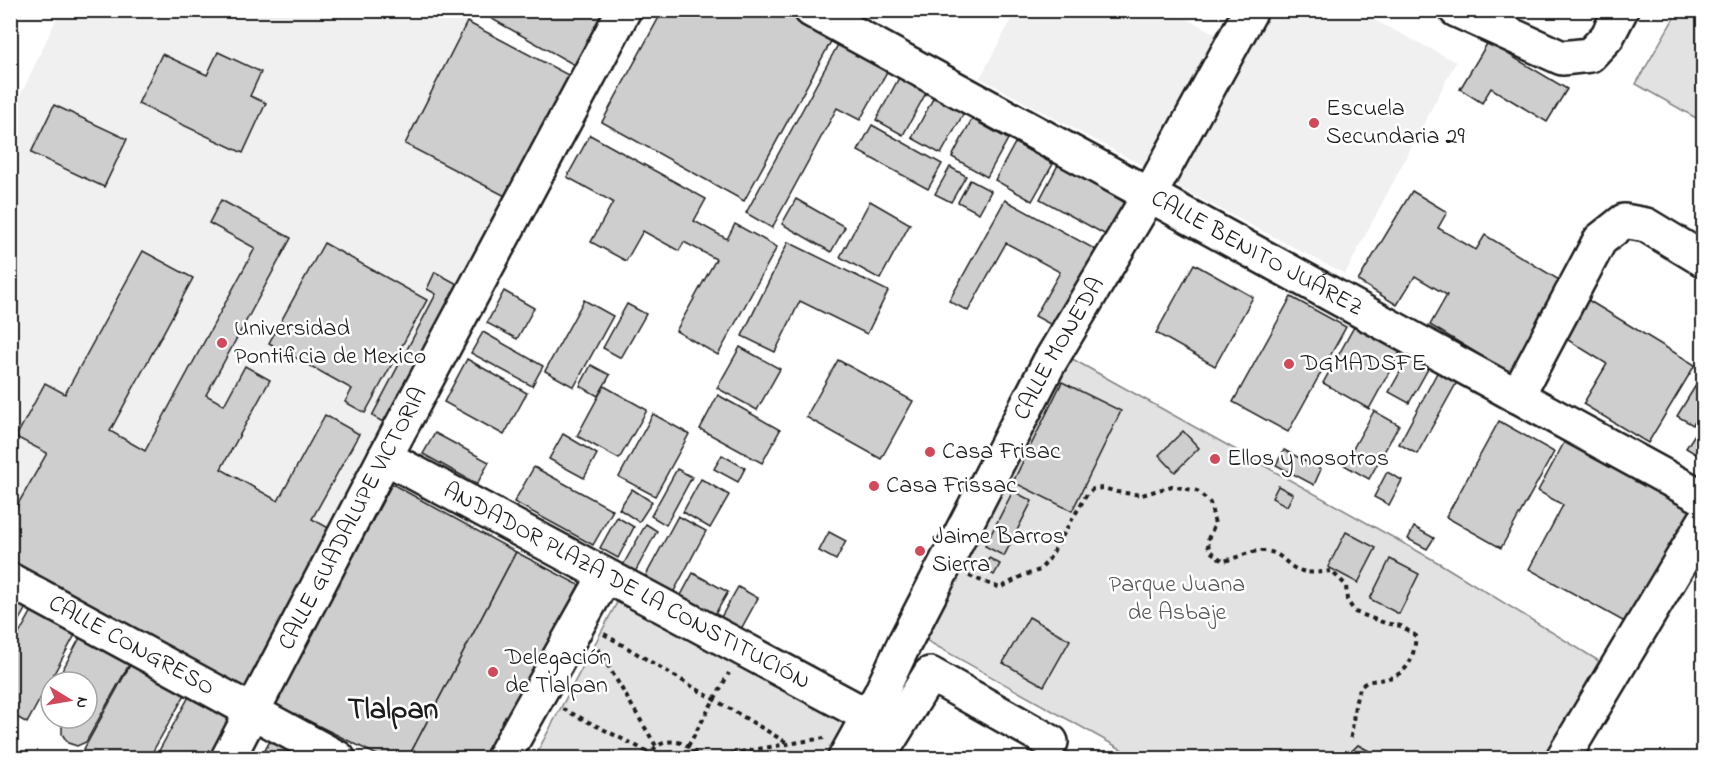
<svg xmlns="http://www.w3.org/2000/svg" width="1714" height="769" font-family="'Indie Flower',sans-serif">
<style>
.built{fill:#f0f0f0}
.green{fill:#e2e2e2;stroke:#7f7f7f;stroke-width:1.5}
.building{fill:#cecece;stroke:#1c1c1c;stroke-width:1.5}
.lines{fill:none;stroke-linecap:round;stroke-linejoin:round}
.minor-casing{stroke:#1c1c1c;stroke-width:38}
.path{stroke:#1c1c1c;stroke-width:4;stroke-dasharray:4.5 4.5;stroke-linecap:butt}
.minor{stroke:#fff;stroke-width:33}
.poi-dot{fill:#d1495b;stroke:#fff;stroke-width:2}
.labels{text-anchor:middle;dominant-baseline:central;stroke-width:5;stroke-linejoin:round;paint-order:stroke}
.poi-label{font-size:24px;fill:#1c1c1c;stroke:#fff;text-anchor:start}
.street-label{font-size:24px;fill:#1c1c1c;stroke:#fff}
.park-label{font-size:24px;fill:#575757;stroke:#fff}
.district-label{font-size:30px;font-weight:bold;fill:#1c1c1c;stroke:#fff}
</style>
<rect width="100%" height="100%" fill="#fff"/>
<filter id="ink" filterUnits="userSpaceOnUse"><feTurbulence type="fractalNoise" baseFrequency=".0167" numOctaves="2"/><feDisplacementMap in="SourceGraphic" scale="12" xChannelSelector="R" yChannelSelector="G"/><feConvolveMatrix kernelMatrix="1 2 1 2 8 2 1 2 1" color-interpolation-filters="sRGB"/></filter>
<g filter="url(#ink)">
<g class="built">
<polygon points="60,11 456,11 454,15 574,78 336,532 11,560 10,408 14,402 10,400 11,116"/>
<polygon points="1016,11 1172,11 1216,34 1145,167 980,78"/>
<polygon points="1266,11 1357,11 1456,62 1345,274 1170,183"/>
</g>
<g class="green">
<polygon points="1678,11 1703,11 1703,122 1636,84"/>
<polygon points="1058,351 1439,563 1599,661 1544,758 1382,758 1358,745 1350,753 1351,758 1137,758 913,633"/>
<polygon points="621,595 866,716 841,758 534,758"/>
</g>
<g class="building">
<polygon points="476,10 611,10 580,68"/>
<polygon points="663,10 791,10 835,34 744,201 602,122"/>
<polygon points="467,22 574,78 511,199 405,144"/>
<polygon points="840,41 889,68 860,120 837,108 772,228 746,213"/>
<polygon points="1488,42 1567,89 1547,122 1491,88 1482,103 1460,89"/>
<polygon points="218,52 261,72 250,96 266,103 243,153 138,104 162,54 207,75"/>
<polygon points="900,76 927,91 903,135 876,120"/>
<polygon points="936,93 966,109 941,154 912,138"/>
<polygon points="54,105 127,139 104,187 31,153"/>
<polygon points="972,119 1008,139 987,177 952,157"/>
<polygon points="872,125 942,164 928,189 858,151"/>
<polygon points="590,135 706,199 694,221 727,239 735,224 777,247 718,355 676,331 716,259 684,242 679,251 643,231 626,261 591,242 613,202 567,177"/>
<polygon points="1015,143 1053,164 1032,201 995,180"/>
<polygon points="1058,165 1124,202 1106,235 1040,199"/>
<polygon points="950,167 966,176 951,202 935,194"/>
<polygon points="970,180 991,191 979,213 958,202"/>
<polygon points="1412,191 1447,212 1438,228 1476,250 1485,235 1569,286 1515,376 1430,325 1447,295 1415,276 1397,305 1358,281"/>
<polygon points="796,199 845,227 831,252 782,224"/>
<polygon points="221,200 291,238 206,395 224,405 245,366 270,380 221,469 278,501 325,415 359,434 312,519 336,532 250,691 10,560 10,518 47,453 16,437 45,383 65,394 143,251 193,278 110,431 145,451 255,248 209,223"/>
<polygon points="1005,200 1100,252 1059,329 1035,316 1060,272 1006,243 968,311 949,301"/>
<polygon points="870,201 910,224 880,279 840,257"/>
<polygon points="788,242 888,291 867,334 800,301 775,352 742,336"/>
<polygon points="324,243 427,300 365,413 345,402 352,389 269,343"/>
<polygon points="1194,264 1253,297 1215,366 1156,333"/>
<polygon points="435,272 463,287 390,426 372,416 436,294 427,289"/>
<polygon points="504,291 534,308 517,339 487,323"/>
<polygon points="1291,297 1346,327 1288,432 1233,402"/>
<polygon points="1583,297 1695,365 1648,443 1583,404 1607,364 1560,335"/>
<polygon points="584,300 613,316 574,387 545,371"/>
<polygon points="627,304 646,314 621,358 603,348"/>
<polygon points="1354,327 1400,352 1369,409 1323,383"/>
<polygon points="483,332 543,366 532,386 471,353"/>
<polygon points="740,347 780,369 757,410 717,388"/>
<polygon points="1408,358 1428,369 1409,403 1389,392"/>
<polygon points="467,359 527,393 504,435 444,402"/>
<polygon points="838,360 913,401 881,459 806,417"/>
<polygon points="591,365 610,375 598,396 580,386"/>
<polygon points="1438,371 1457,382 1417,454 1399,444"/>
<polygon points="1704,372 1704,408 1693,425 1677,416"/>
<polygon points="1062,382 1121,411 1072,511 1013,482"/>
<polygon points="604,386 647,410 619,459 577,436"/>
<polygon points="718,395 780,430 762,463 700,429"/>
<polygon points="1374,411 1399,425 1369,479 1344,465"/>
<polygon points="653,414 689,434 655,496 619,477"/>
<polygon points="1704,420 1704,459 1686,448"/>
<polygon points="1499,421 1554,452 1501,548 1446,517"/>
<polygon points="1183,431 1199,448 1175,472 1159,455"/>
<polygon points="435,433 489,462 477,484 423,454"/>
<polygon points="563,434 597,454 584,478 549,459"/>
<polygon points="1566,439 1694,509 1630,625 1529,569 1563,505 1538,491"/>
<polygon points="1284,450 1321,469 1314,485 1276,465"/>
<polygon points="722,455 745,468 738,482 714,469"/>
<polygon points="534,467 613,510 593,545 514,502"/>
<polygon points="677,469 692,477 666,525 651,516"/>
<polygon points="1387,472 1402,480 1389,505 1374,497"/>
<polygon points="701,479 729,495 710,528 683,512"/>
<polygon points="392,484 516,552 408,758 383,758 275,704"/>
<polygon points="1278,486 1293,494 1287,506 1272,498"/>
<polygon points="632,489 652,502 639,522 619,509"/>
<polygon points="1013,491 1032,501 1004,556 985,546"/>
<polygon points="678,516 706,531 673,593 645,577"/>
<polygon points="617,517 634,527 618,558 600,548"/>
<polygon points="646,524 657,531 634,574 622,567"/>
<polygon points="1414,527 1434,538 1427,549 1408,539"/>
<polygon points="829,532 846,541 836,560 819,551"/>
<polygon points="1346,532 1376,548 1358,583 1328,567"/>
<polygon points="516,552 579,585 489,758 408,758"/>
<polygon points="989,558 1000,564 994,575 984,569"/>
<polygon points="1390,559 1419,574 1399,614 1370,599"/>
<polygon points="693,573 728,592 714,616 680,597"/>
<polygon points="738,587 758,598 741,629 720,619"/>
<polygon points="10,594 28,604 10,636"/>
<polygon points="33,609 76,633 27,723 10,713 10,650"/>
<polygon points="1029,617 1070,640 1044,686 1003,663"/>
<polygon points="82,634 131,661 86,742 77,746 68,743 62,734 62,723 65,718 87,718 87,682 56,682"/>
<polygon points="133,660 187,691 149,758 79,758"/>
<polygon points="191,693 236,716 213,758 155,758"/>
<polygon points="271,739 307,758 261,758"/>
<polygon points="1358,745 1382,758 1351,758 1350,753"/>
</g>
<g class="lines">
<g class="minor-casing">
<g id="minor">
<path id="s1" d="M811,10L1704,498"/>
<polyline points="1456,10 1562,58 1590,55 1607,37 1621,10"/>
<polyline points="1517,396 1600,240 1624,221 1646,225 1704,260"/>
<path id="s2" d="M385,457L868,716"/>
<path id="s3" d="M10,580L338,758"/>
<path id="s4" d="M228,758L385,457L624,10"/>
<polyline points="503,758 605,576"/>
<path id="s5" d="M845,758L880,695L904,644L1049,363L1150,194L1251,10"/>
<polyline points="870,758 883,750 930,674 1051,742"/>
<polyline points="1563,758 1704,522"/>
</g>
</g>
<g class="path">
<path d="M969,576L1000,588L1022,576L1040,570L1049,559L1087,494L1093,489L1103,488L1117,492L1142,495L1172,486L1197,491L1210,503L1215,524L1207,541L1210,551L1223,561C1234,559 1250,551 1260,551C1284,550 1284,567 1302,571C1311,574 1322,572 1331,571L1346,585L1347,600L1355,612L1385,623L1401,626L1416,636C1413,663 1407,676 1379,680C1373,681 1366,681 1362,686C1353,697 1354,726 1350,740"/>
<polyline points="604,634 789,744"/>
<polyline points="598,649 656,746"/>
<polyline points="563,709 650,753"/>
<polyline points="688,746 729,673"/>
<path d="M648,758C658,735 687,737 698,758"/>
<polyline points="705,758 824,738"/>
</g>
<use href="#minor" class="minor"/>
</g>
</g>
<g class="poi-dot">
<circle cx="1314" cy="123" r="6"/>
<circle cx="222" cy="343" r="6"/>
<circle cx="1289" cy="364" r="6"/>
<circle cx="930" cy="452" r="6"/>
<circle cx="1215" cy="459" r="6"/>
<circle cx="874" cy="486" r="6"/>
<circle cx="920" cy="551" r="6"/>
<circle cx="493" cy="672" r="6"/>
</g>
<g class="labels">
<g class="poi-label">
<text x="1326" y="109">Escuela<tspan x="1326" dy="28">Secundaria 29</tspan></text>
<text x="234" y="329">Universidad<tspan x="234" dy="28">Pontificia de Mexico</tspan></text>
<text x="1301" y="364">DGMADSFE</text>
<text x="942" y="452">Casa Frisac</text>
<text x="1227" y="459">Ellos y nosotros</text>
<text x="886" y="486">Casa Frissac</text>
<text x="932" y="537">Jaime Barros<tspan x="932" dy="28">Sierra</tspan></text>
<text x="505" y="658">Delegación<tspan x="505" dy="28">de Tlalpan</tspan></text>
</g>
<g class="street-label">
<text stroke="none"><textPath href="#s1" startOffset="508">CALLE BENITO JUÁREZ</textPath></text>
<text stroke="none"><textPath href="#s5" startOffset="462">CALLE MONEDA</textPath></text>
<text stroke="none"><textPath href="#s4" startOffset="270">CALLE GUADALUPE VICTORIA</textPath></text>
<text stroke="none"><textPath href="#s2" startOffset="274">ANDADOR PLAZA DE LA CONSTITUCIÓN</textPath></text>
<text stroke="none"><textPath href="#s3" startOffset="138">CALLE CONGRESO</textPath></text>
</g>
<g class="park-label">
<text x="1177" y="585">Parque Juana<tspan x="1177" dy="28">de Asbaje</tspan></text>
</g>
<g class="district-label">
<text x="393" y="711">Tlalpan</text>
</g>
</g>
<rect width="1714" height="769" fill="none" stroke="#fff" stroke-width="36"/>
<rect x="18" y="18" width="1678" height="733" fill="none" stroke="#1c1c1c" stroke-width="2" filter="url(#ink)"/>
<g transform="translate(69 700) rotate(101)"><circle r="28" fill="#ffffff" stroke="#a4a4a4" stroke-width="1.5"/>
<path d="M0-4.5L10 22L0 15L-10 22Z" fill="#d1495b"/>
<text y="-9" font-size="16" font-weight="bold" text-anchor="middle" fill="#1c1c1c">N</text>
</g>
</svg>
